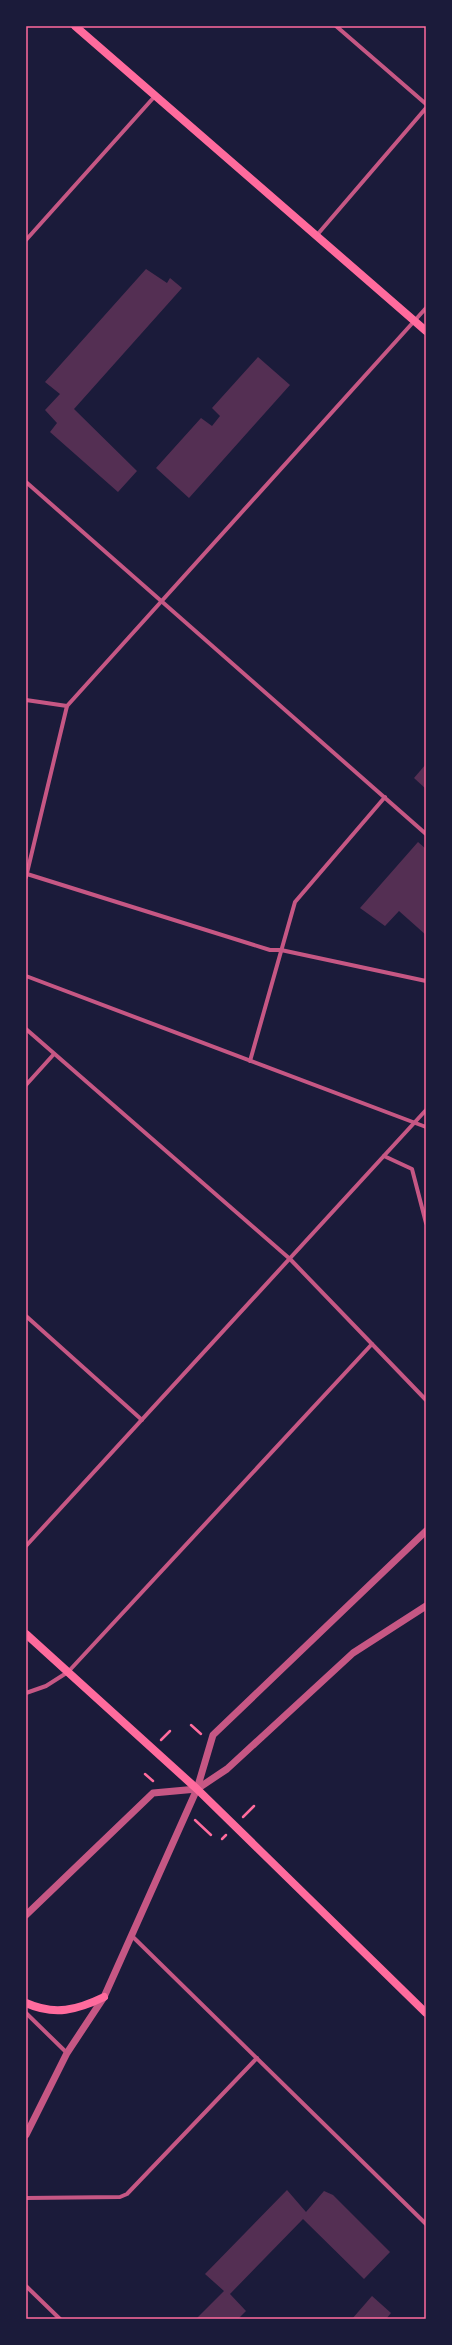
<svg xmlns="http://www.w3.org/2000/svg" width="452" height="2345" font-family="'PT Sans Narrow',sans-serif">
<style>
.building{fill:#542f53}
.lines{fill:none;stroke-linecap:round;stroke-linejoin:round}
.path{stroke:#ff6b9d;stroke-width:2.5}
.minor{stroke:#c65784;stroke-width:4}
.tertiary{stroke:#c65784;stroke-width:7}
.secondary{stroke:#ff6b9d;stroke-width:8}
.neatline{fill:none;stroke:#ff6b9d;stroke-width:1.5}
</style>
<rect width="100%" height="100%" fill="#1b1b3a"/>
<g class="building">
<polygon points="146,269 167,283 170,278 182,288 74,409 137,471 118,492 50,432 57,423 45,410 60,394 45,382"/>
<polygon points="258,357 290,385 189,498 156,468 201,418 212,426 220,416 212,408"/>
<polygon points="426,764 426,789 414,778"/>
<polygon points="418,842 426,849 426,935 399,911 385,926 360,908"/>
<polygon points="287,2190 306,2212 324,2191 333,2195 390,2252 364,2279 303,2219 230,2294 246,2311 238,2319 196,2319 224,2291 205,2274"/>
<polygon points="372,2296 391,2313 386,2319 352,2319"/>
</g>
<g class="lines">
<g class="path">
<polyline points="191,1725 201,1734"/>
<polyline points="161,1740 170,1731"/>
<polyline points="145,1774 153,1781"/>
<polyline points="243,1817 254,1806"/>
<polyline points="195,1820 211,1835"/>
<polyline points="222,1839 226,1835"/>
</g>
<g class="minor">
<polyline points="336,26 426,104"/>
<polyline points="317,235 426,108"/>
<polyline points="26,240 155,96"/>
<polyline points="26,482 426,834"/>
<polyline points="26,700 67,706"/>
<polyline points="27,874 270,950 281,950 426,981"/>
<polyline points="26,877 67,706 426,308"/>
<polyline points="26,976 426,1127"/>
<polyline points="26,1029 290,1259 426,1400"/>
<polyline points="250,1061 295,902 385,797"/>
<polyline points="26,1085 54,1054"/>
<polyline points="384,1156 412,1169 426,1223"/>
<polyline points="26,1316 142,1420"/>
<polyline points="26,1546 426,1110"/>
<polyline points="26,1693 46,1686 68,1672 372,1344"/>
<polyline points="131,1935 426,2224"/>
<polyline points="26,2013 67,2053"/>
<polyline points="26,2198 120,2197 127,2194 257,2058"/>
<polyline points="26,2286 60,2319"/>
</g>
<g class="tertiary">
<polyline points="26,1915 153,1793 197,1789 227,1769 353,1653 426,1606"/>
<polyline points="26,2135 67,2053 104,1997 197,1789 213,1735 426,1531"/>
</g>
<g class="secondary">
<polyline points="75,26 426,331"/>
<polyline points="26,1634 197,1789 426,2013"/>
<path d="M26,2003C55,2016 77,2010 104,1997"/>
</g>
</g>
<rect width="452" height="2345" fill="none" stroke="#1b1b3a" stroke-width="54"/>
<rect x="27" y="27" width="398" height="2291" class="neatline"/>
</svg>
